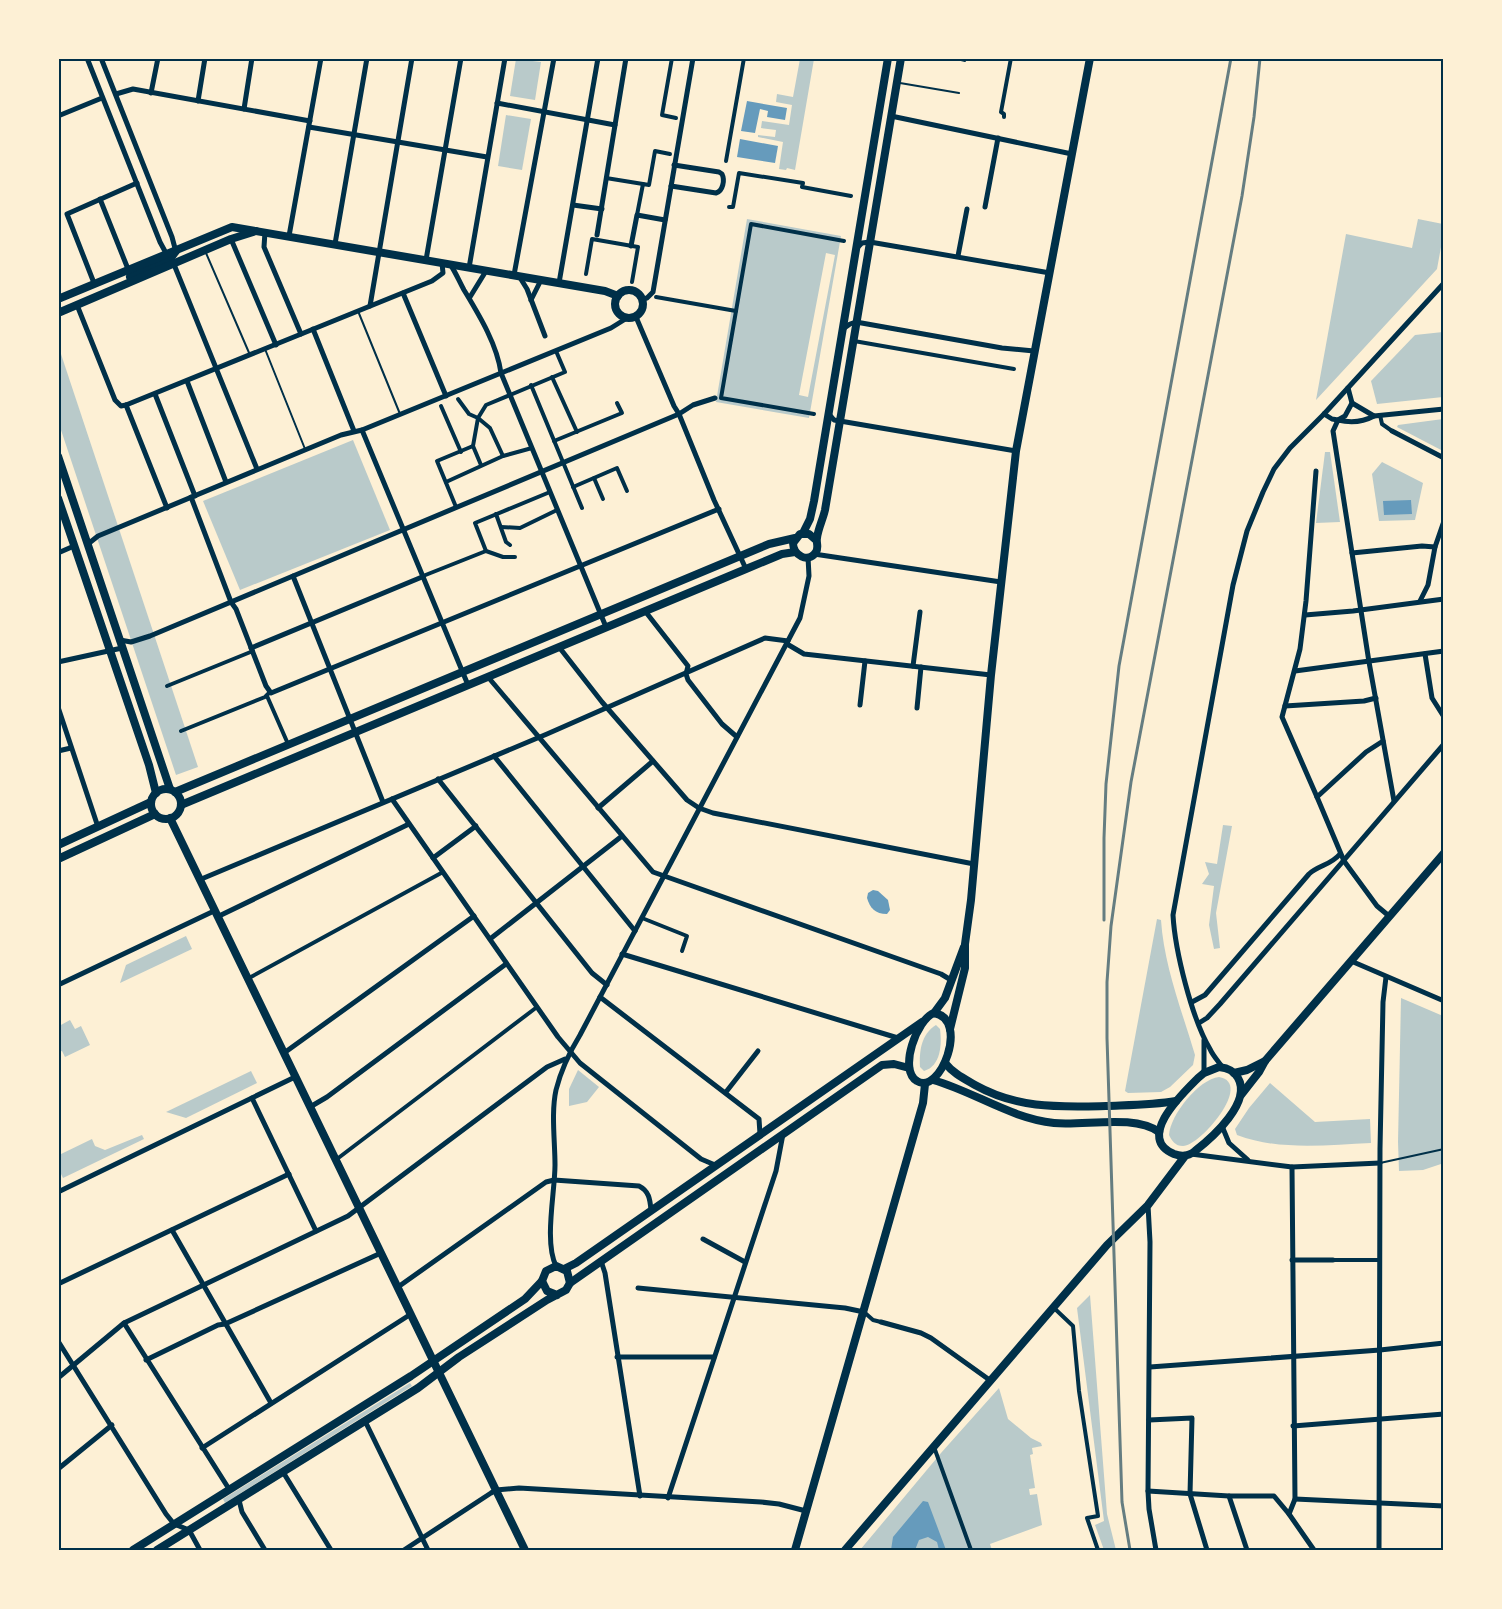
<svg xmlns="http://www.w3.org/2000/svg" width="1502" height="1609" font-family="'Sofia Sans Condensed',sans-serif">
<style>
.green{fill:#b9caca;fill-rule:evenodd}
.water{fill:#669bbc}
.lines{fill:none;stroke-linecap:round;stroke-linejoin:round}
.service{stroke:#003049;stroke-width:2}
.pedestrian{stroke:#003049;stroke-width:4}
.minor{stroke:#003049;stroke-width:5}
.secondary{stroke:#003049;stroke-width:8}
.primary{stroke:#003049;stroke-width:8}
.rail{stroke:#657d81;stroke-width:3}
.neatline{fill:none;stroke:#003049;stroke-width:2}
</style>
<rect width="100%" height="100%" fill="#fdf0d5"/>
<g class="green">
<polygon points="516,59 541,62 535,100 510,96"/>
<polygon points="800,59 814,59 795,170 787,168 786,170 779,169 783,142 758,137 758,135 775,137 776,130 761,128 762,121 789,125 792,105 776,102 777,94 793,97"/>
<polygon points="506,115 531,119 522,170 498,166"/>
<path d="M747,219L841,236L809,418L716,402ZM826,253L835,255L808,397L799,395Z"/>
<polygon points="1418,219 1443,224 1443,236 1437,269 1316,400 1346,234 1412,248"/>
<polygon points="1443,332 1443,397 1377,404 1371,381 1415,335"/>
<polygon points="58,345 198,767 176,775 59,424"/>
<polygon points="1443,419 1443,451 1397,427 1398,425"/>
<polygon points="353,440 390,530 240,590 203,501"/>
<polygon points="1325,452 1330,452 1340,522 1316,523"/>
<polygon points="1382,462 1423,483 1415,520 1379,521 1372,474"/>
<polygon points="1223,825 1232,826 1216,913 1220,948 1214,949 1209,925 1214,886 1202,884 1209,874 1205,862 1217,864"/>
<path d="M1157,919L1161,920C1164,966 1182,1011 1195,1055L1193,1065L1170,1087L1161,1092L1128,1093L1125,1091Z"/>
<polygon points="186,936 192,949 120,983 126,965"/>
<polygon points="1401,998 1443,1016 1444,1163 1423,1170 1399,1171 1398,1142"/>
<polygon points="70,1020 75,1029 81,1026 90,1045 65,1057 62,1051 59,1052 59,1026"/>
<path d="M936,1025L940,1029C942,1044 941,1066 924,1071L920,1067C919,1052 921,1034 936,1025Z"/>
<polygon points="578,1070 599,1087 587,1102 569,1106 569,1089"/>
<polygon points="251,1071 257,1083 186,1118 166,1112"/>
<path d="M1219,1077C1254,1083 1200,1146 1183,1146C1175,1146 1172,1141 1169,1135C1170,1115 1199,1079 1219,1077Z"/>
<path d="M1270,1083L1315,1122L1370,1119L1371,1143C1327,1145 1279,1151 1237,1135L1235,1129L1249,1108Z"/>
<polygon points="142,1135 144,1139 63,1178 59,1170 59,1155 92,1139 95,1146 105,1150"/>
<polygon points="1090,1295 1107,1514 1116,1550 1104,1550 1095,1525 1104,1521 1077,1308"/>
<polygon points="410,1383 412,1386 225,1503 223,1499"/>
<polygon points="999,1388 1008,1419 1031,1438 1041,1443 1042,1446 1032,1448 1033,1454 1030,1455 1035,1488 1029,1489 1030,1495 1037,1494 1042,1525 990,1544 992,1550 860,1550 941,1453"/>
</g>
<g class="water">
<polygon points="747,101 787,108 785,120 767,117 768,111 760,109 755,133 741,131"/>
<polygon points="740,139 778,146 775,163 737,157"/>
<polygon points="1411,500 1412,514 1384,515 1383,501"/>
<path d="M873,890L878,891L888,900L890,910L887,914C875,914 870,908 867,898L868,893Z"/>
<polygon points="923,1501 928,1502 946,1550 939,1550 937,1542 928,1537 919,1540 915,1550 891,1550 893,1537"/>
</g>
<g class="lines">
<g class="service">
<polyline points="953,58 965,61"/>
<polyline points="900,83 959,93"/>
<polyline points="206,253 250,355"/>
<polyline points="358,311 400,414"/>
<polyline points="265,349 305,449"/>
<polyline points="1380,1163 1444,1149"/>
</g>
<g class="pedestrian">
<polyline points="672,58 662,115 676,118"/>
<polyline points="1004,117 1004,114 1001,112 1011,58"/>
<polyline points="726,161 744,58"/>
<polyline points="606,178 643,184"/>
<polyline points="729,207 733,207 739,173 803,183 802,187 851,196"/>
<polyline points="637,215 643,184 649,185 655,151 670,154"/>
<polyline points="586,274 592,239 638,247 632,282"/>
<polyline points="656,297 736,311"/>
<polyline points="854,341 1014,369"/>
<polyline points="552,377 577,432"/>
<polyline points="531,385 582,508"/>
<polyline points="458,399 469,414 478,418 490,428 503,456"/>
<polyline points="441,406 461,452"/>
<polyline points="814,414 721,398 751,224 844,241"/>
<polyline points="1380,415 1382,424 1392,431"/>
<polyline points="554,441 622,413 617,403"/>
<polyline points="473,446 478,418 486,405 565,372 556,351"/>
<polyline points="594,478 603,499"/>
<polyline points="446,482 503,456 532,448"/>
<polyline points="573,487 617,468 627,491"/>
<polyline points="456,507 437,461 473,446 481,465"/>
<polyline points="496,514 506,542 510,545"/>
<polyline points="501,527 520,528 557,510"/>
<polyline points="515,557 503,557 486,551 475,523 550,492"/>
<polyline points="423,576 486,551"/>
<polyline points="167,686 253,651"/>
<polyline points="267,696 288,744"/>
<polyline points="181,731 265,697 270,692"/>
<polyline points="642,918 687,936 682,951"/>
<polyline points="249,978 443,872"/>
<polyline points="337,1159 537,1007"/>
<polyline points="1333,1260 1380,1260"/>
<polyline points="1054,1308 1073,1326 1079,1391 1098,1516 1087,1518 1098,1550"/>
<polyline points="864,1312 873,1320 881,1322"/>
<polyline points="934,1447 971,1550"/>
</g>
<g class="minor">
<polyline points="87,58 160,242 167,255"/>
<polyline points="101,58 172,237 176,252"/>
<polyline points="151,93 158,58"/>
<polyline points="116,94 133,89 310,121"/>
<polyline points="198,101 205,58"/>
<polyline points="497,103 615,125"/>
<polyline points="244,109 252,58"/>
<polyline points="58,116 102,98"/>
<polyline points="891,116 1072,154"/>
<polyline points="309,127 487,157"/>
<path d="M671,186L716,193C723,191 725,180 722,174L719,172L674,165"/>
<polyline points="100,199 128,269"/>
<polyline points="573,205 602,209"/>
<polyline points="985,207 998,138"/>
<polyline points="265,232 264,247 301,334"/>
<polyline points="597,235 626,58"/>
<polyline points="289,236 321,58"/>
<polyline points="231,239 276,345"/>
<polyline points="335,244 367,58"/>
<polyline points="631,246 637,215 665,220"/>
<polyline points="856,249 862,243 870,242 1050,273"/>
<polyline points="958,256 967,209"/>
<polyline points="426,260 461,58"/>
<polyline points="173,262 257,469"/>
<path d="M450,264C456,273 459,281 464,290C479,315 497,344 501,373L606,627"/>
<polyline points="469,268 505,58"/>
<polyline points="514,275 554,58"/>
<polyline points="519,276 527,289 545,336"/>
<polyline points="94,283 67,214 137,183"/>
<polyline points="559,283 598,58"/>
<polyline points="403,293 446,396"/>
<polyline points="470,297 486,271"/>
<polyline points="642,299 647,298 653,292 693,58"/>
<polyline points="531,300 541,280"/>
<polyline points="77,305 115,400 121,406 126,405"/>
<polyline points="370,306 412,58"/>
<polyline points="636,317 674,406 679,414 714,500 746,569"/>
<polyline points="313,329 354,431"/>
<polyline points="843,329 850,324 856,322 1002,348 1034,351"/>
<polyline points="187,381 226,482"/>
<polyline points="155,394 195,496"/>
<polyline points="1352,403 1374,416"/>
<polyline points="126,405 432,281 443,273 442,263"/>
<polyline points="126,405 167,508"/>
<polyline points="829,414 834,420 840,421 1016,451"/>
<polyline points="1324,414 1332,419 1338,420 1345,416 1352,403 1348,388"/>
<polyline points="362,430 468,685"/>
<polyline points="1392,431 1444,458"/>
<polyline points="1316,471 1306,601 1300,649 1282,717 1317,797 1344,861 1377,906 1389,916"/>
<polyline points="191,497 231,602 236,609 266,686 271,693 719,509"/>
<polyline points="88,544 98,536 341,435 362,430 611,328 627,318"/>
<polyline points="58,553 74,546"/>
<polyline points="1352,553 1422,546 1435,547"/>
<polyline points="814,554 1001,582"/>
<polyline points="293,576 383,802"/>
<polyline points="1420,601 1428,585 1435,547 1444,521"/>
<polyline points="645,611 688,666 686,674 688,680 722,724 737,737"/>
<polyline points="1305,615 1353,611 1444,599"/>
<polyline points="120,640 131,642 150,636 679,414 693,405 715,398"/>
<polyline points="787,644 804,654 991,675"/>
<polyline points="559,647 602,702 687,800 699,808 713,813 974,864"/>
<polyline points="251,648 422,577"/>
<polyline points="1425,654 1432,698 1444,717"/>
<polyline points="58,662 122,648"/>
<polyline points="913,666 920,612"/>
<polyline points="1295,671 1444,651"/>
<polyline points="488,677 653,872 941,974 951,980"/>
<polyline points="860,705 865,661"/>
<polyline points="1285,706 1364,701 1376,698"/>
<polyline points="58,707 98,827"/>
<polyline points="917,708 921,667"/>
<polyline points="58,751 71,748"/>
<polyline points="494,756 635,931"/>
<polyline points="438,779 592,973 607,985"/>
<polyline points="1317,797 1366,752 1383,741"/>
<polyline points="392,799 558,1037 580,1063 701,1159 715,1165"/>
<path d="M1394,801L1369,662L1333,431L1338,420C1350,423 1363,422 1374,416L1444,409"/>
<polyline points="598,808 653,761"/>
<polyline points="433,858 476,826"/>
<polyline points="199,880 547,734 765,638 788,641"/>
<polyline points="217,917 409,824"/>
<polyline points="490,939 622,836"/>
<polyline points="622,954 898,1038"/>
<polyline points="1351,961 1444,1001"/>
<polyline points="58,985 214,911"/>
<polyline points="600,997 759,1119 760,1134"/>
<path d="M1192,1002L1205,995L1309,874C1319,865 1331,865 1340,854"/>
<polyline points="1199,1023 1207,1018 1220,1004 1444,744"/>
<polyline points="284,1053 474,916"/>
<path d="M1223,1068C1219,1062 1213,1056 1210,1049C1192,1019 1175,951 1173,915L1233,585L1247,531L1263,492L1274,469L1290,448L1324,414L1444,283"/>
<polyline points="1204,1073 1204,1040"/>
<polyline points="726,1092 758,1051"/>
<polyline points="252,1098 316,1231"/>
<polyline points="310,1107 327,1097 506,964"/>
<polyline points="1222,1126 1229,1143 1248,1160"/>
<polyline points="1191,1154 1292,1167 1380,1163"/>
<polyline points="1292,1167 1295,1499 1289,1514 1314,1550"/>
<polyline points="58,1192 295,1077"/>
<polyline points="1148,1205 1150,1242 1148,1491 1149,1509 1156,1550"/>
<polyline points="172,1230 271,1403"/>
<polyline points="703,1239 745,1262"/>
<polyline points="1292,1260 1333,1260"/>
<polyline points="601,1261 605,1273 640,1496"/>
<path d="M556,1266C544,1242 555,1192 555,1165C555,1141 551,1113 556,1090C561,1070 569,1053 580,1035L800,618L809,576L808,557"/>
<polyline points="58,1284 289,1174"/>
<path d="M398,1287L546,1182L554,1180L639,1186C649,1191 650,1199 651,1210"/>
<polyline points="638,1288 845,1308 864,1312"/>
<polyline points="881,1322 921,1333 931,1338 991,1381"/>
<polyline points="124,1323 229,1489"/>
<polyline points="58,1341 166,1514 174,1524 189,1530 200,1550"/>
<polyline points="617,1357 714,1357"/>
<polyline points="146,1360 218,1325 225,1324 381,1253"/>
<polyline points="1150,1367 1380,1350 1444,1343"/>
<polyline points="58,1378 124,1323 348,1216 547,1067 565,1059"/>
<polyline points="1149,1420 1192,1418 1190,1494 1207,1550"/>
<polyline points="365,1421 428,1550"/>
<polyline points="1293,1426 1444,1414"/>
<polyline points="202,1448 411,1314"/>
<polyline points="58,1469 112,1425"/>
<polyline points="283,1472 331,1550"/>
<polyline points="1148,1491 1229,1496 1274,1496 1289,1514"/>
<polyline points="1229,1496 1247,1550"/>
<polyline points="668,1498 776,1171 783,1134"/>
<polyline points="1295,1499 1444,1506"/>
<polyline points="239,1500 242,1512 265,1550"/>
<polyline points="404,1550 491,1493 496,1490 519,1488 761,1502 779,1504 806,1511"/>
<polyline points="1379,1550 1380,1149 1383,1002 1386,977"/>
</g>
<g class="secondary">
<polyline points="130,277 170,259 176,251"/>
<circle cx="629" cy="304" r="14"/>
<polyline points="58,299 232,227 605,291 618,296"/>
<polyline points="58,313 231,239 256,231"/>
<polyline points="803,533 810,519 814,501 888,58"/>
<path d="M816,540L809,534H800L793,543C793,555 808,564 816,552C819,547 816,543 817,538C818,529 823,519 825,510L901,58"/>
<polyline points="175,792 769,544 795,538"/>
<polyline points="181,805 746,569 782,554 795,552"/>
<polyline points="58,845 151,802"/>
<polyline points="58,859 155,814"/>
</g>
<g class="primary">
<polyline points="58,456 170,789"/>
<polyline points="58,498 149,765 156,793"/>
<circle cx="166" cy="804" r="15"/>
<polyline points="170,818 525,1550"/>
<path d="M934,1013C970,1019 940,1096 917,1081C898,1070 917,1019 934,1013Z"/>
<polyline points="934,1013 945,998 964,947"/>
<polyline points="950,1029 965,968 965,944 971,900 991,675 1016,451 1090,58"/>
<path d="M945,1063C953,1073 963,1078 975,1085C1018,1109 1058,1107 1106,1106C1130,1105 1153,1105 1176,1101"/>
<path d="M1219,1067C1227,1068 1234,1070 1238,1078C1252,1102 1213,1137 1195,1151C1189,1156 1182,1157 1174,1154C1135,1138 1183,1093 1198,1078L1204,1073Z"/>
<polyline points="1234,1073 1247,1070 1265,1061"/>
<path d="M933,1080C975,1092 1010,1118 1054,1123C1085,1126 1134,1114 1159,1132"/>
<polyline points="1241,1095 1259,1072 1265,1061 1444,853"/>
<polyline points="564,1269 576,1263 922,1022"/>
<polyline points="570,1283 882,1065 894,1064 909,1068"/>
<polyline points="133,1550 411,1376 525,1299 542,1281"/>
<polyline points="157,1550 418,1388 459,1357 547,1300 566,1290 570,1283 567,1271 556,1266 546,1271 542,1281 547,1291 557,1295"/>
<polyline points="795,1550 923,1103 925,1084"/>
<polyline points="845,1550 1107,1245 1148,1205 1185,1156"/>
</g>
<g class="rail">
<polyline points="1104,920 1104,838 1106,784 1119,666 1231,58"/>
<polyline points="1130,1550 1122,1502 1107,1038 1107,982 1111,926 1131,782 1242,196 1254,117 1260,58"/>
</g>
</g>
<rect width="1502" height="1609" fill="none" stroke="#fdf0d5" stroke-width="120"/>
<rect x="60" y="60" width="1382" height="1489" class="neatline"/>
</svg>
